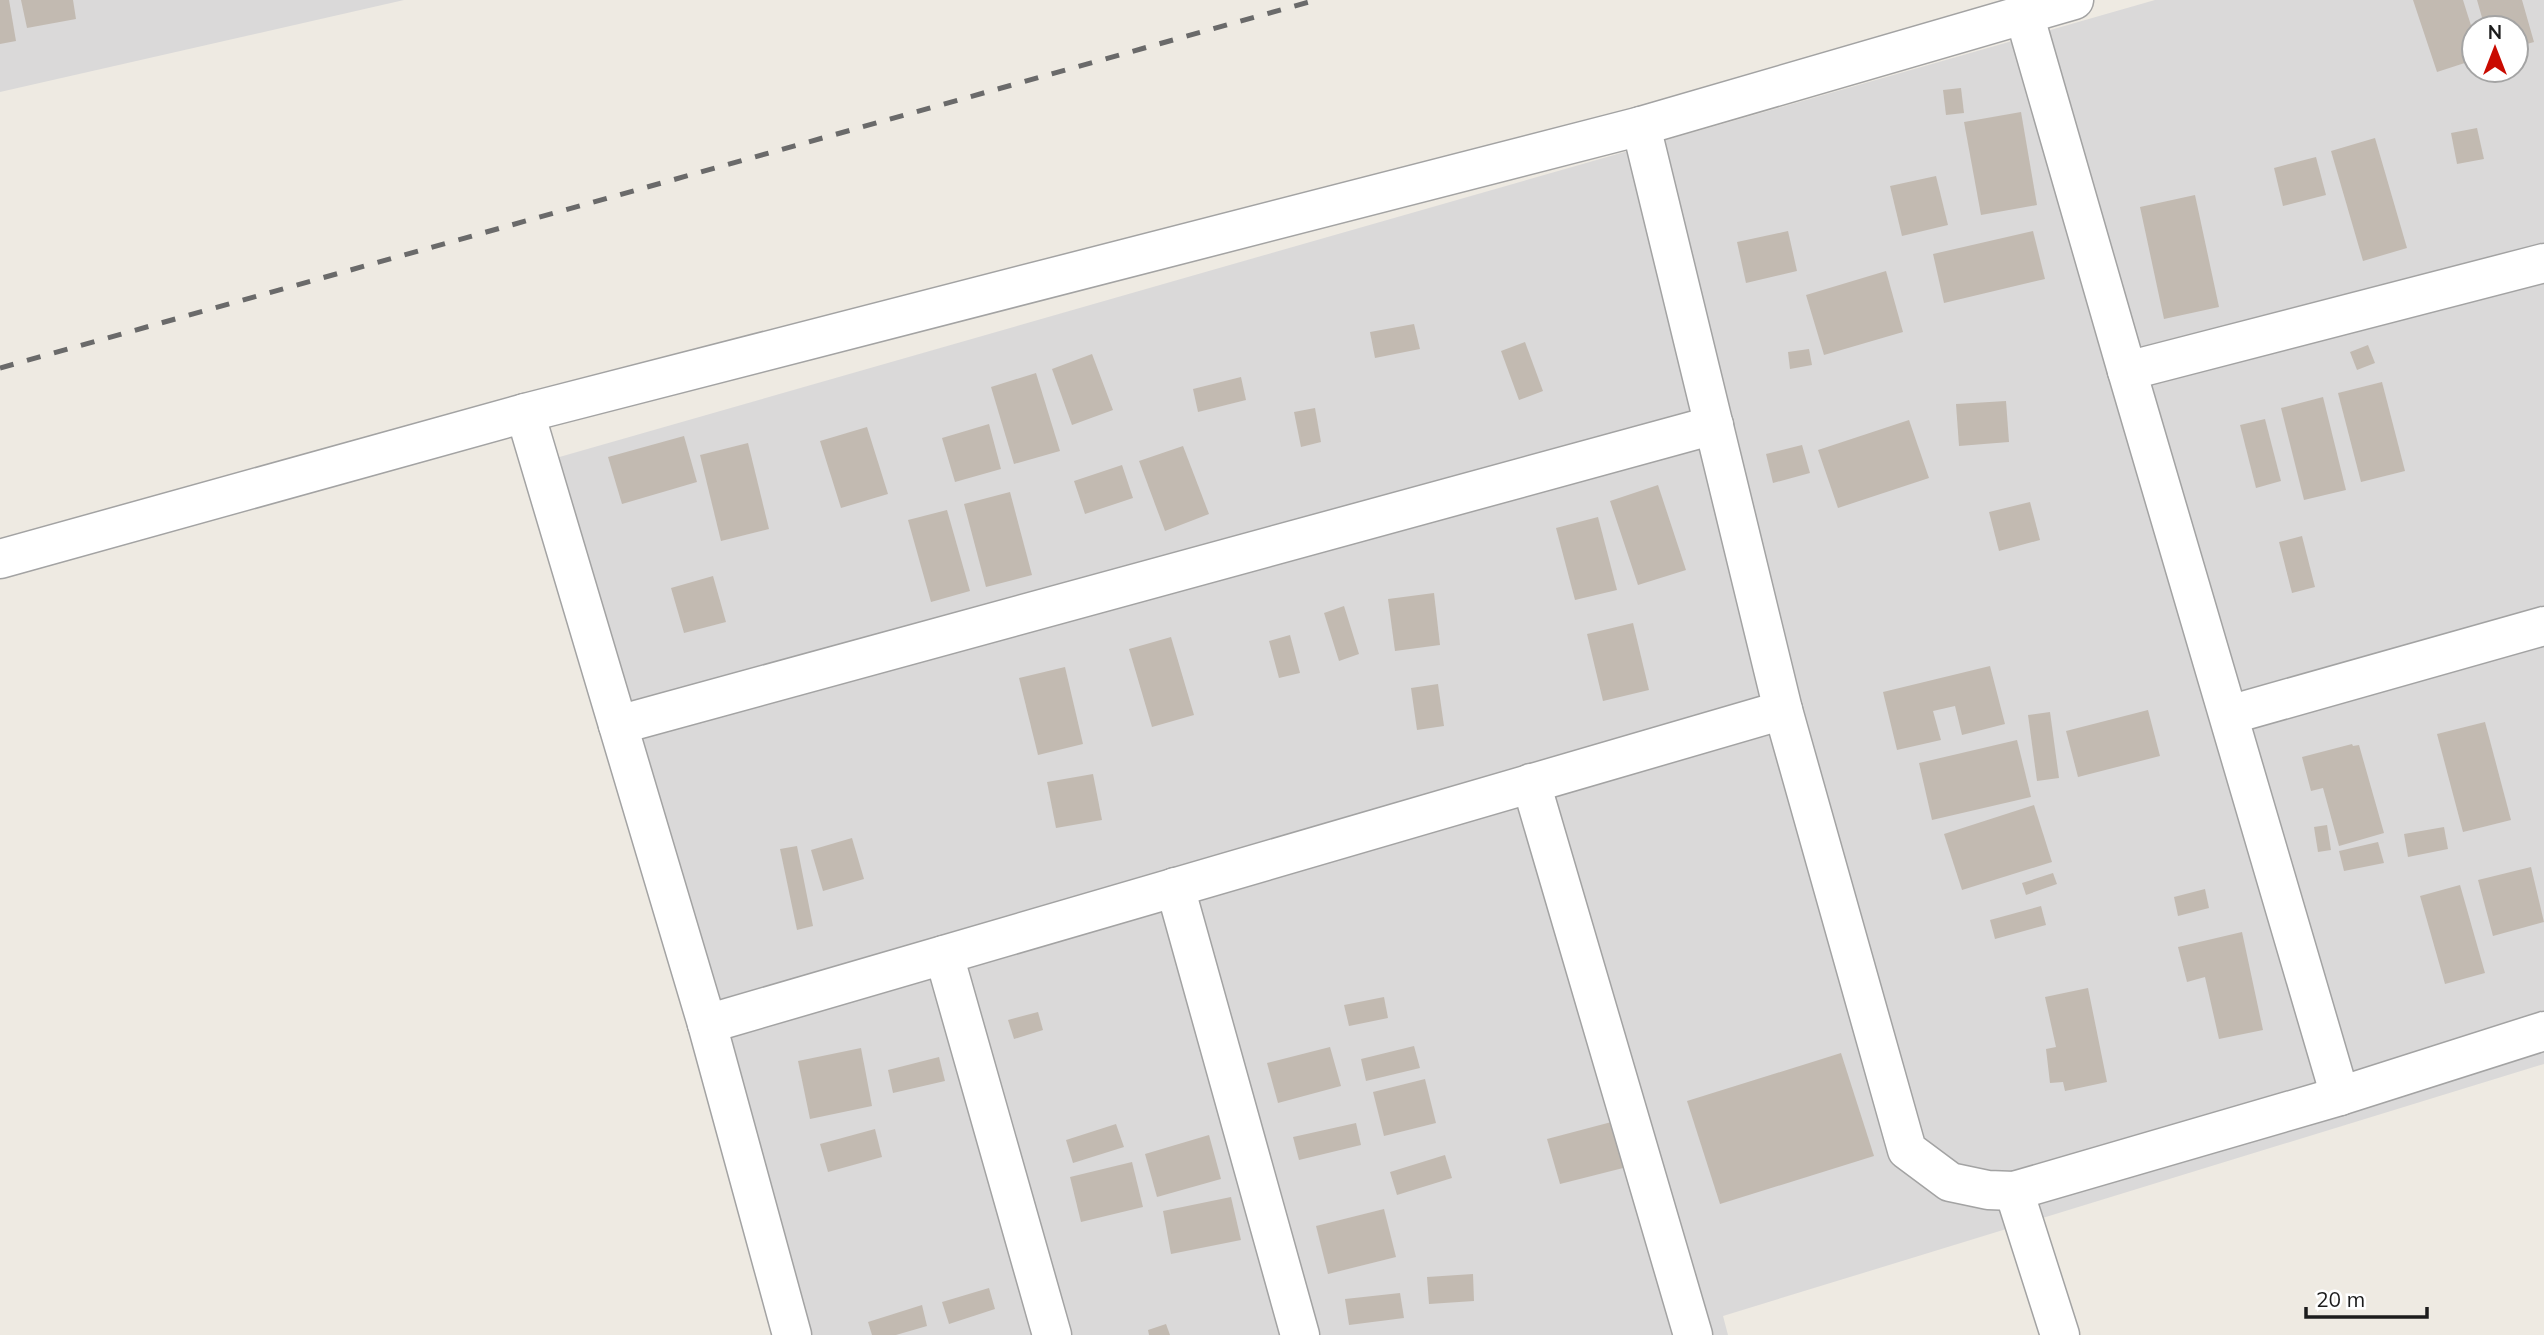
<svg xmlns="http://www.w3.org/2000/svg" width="2544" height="1335" font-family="Mulish,sans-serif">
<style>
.residential{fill:#dad9d9;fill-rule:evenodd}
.building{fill:#c2bab1}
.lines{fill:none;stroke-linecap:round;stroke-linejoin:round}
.street-casing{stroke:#a3a3a3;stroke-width:41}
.street{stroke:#fff;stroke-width:38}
.rail{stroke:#6a6a6a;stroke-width:5;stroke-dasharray:14 14;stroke-linecap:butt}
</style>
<rect width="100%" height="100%" fill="#eeeae2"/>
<g class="residential">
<polygon points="0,0 404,0 0,92"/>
<path d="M2155,0H2544V1064L1723,1316L1728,1335H775L535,464ZM2474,28H2516V70H2474Z"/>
</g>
<g class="building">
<polygon points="0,0 9,0 16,41 0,44"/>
<polygon points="21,0 73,0 76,19 27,28"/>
<polygon points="2413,0 2463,0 2474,35 2474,60 2437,72"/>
<polygon points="2477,0 2522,0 2534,42 2516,47 2516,28 2485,28"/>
<polygon points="1961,88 1964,113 1946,115 1943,90"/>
<polygon points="2021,112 2037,205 1981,215 1964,122"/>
<polygon points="2477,128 2484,159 2457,164 2451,133"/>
<polygon points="2375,138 2407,248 2363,261 2331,151"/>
<polygon points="2316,157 2326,195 2283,206 2274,168"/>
<polygon points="1936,176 1948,225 1902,236 1890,186"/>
<polygon points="2195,195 2219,307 2164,319 2140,207"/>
<polygon points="1788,231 1797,271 1746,283 1737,242"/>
<polygon points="2033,231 2045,279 1944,303 1933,254"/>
<polygon points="1886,271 1903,332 1824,355 1806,295"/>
<polygon points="1414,324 1420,349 1375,358 1370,332"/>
<polygon points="1525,342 1543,391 1519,400 1501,351"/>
<polygon points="2368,345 2375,363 2357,370 2350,352"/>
<polygon points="1809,349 1812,365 1790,369 1788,352"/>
<polygon points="1092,354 1113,410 1072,425 1052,369"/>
<polygon points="1036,373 1060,451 1014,464 991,387"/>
<polygon points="1241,377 1246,400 1198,412 1193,389"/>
<polygon points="2382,382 2405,471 2361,482 2338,393"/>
<polygon points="2323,397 2346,490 2304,500 2281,408"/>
<polygon points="2006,401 2009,442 1959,446 1956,404"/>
<polygon points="1315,408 1321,442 1301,447 1294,412"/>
<polygon points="2265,419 2281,481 2256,488 2240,425"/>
<polygon points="1909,420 1929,478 1838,508 1818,450"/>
<polygon points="989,424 1001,469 955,482 942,438"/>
<polygon points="867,427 888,494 841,508 820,441"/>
<polygon points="684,436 697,482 622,504 608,457"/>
<polygon points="748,443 769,529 721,541 700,455"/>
<polygon points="1802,445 1810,473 1773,483 1766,454"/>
<polygon points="1183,446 1209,514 1165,531 1139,461"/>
<polygon points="1122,465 1133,498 1085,514 1074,481"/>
<polygon points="1658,485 1686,570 1638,585 1610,501"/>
<polygon points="1010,492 1032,575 986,587 964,504"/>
<polygon points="2030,502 2040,540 1999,551 1989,512"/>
<polygon points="947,510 970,591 931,602 908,520"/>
<polygon points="1598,517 1617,590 1575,600 1556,528"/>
<polygon points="2302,536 2315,587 2292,593 2279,542"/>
<polygon points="713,576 726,622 684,633 671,588"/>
<polygon points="1434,593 1440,645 1395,651 1388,599"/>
<polygon points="1344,606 1359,654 1339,661 1324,613"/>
<polygon points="1633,623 1649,690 1603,701 1587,634"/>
<polygon points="1290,635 1300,673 1279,678 1269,641"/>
<polygon points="1171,637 1194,715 1152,727 1129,649"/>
<polygon points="1990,666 2005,724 1962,735 1955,706 1933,711 1941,740 1897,750 1883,692"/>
<polygon points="1065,667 1083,744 1038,755 1019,678"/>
<polygon points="1438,684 1444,726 1417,730 1411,688"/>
<polygon points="2148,710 2160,756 2078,777 2066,731"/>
<polygon points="2050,712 2059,778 2037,781 2028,715"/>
<polygon points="2485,722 2511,820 2463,832 2437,734"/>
<polygon points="2017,740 2031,797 1932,820 1919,763"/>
<polygon points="2352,744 2353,746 2359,745 2384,833 2339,846 2323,788 2311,791 2302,757"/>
<polygon points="1093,774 1102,820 1056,828 1047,782"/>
<polygon points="2034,805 2052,862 1962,890 1944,834"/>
<polygon points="2327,825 2331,850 2318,852 2314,827"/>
<polygon points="2444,827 2448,849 2408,857 2404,834"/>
<polygon points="852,838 864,879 823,891 811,850"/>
<polygon points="2378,842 2384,863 2344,871 2339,851"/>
<polygon points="797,846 813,926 797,930 780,849"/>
<polygon points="2531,867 2544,922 2493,936 2478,880"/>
<polygon points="2053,873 2057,884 2026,895 2022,883"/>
<polygon points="2460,885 2485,973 2445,984 2420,896"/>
<polygon points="2205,889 2209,908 2178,916 2174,897"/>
<polygon points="2041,906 2046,925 1995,939 1990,920"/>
<polygon points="2242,932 2263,1030 2219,1039 2205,977 2187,982 2178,947"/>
<polygon points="2088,988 2107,1082 2065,1091 2063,1082 2050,1083 2046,1049 2056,1047 2045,997"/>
<polygon points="1384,997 1388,1018 1349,1026 1344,1005"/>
<polygon points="1038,1012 1043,1030 1014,1039 1008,1020"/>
<polygon points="1414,1046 1420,1068 1366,1081 1361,1059"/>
<polygon points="1330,1047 1341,1086 1278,1103 1267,1063"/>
<polygon points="861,1048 872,1106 810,1119 798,1061"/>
<polygon points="1841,1053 1874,1156 1720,1204 1687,1101"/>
<polygon points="939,1057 945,1081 893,1093 888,1070"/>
<polygon points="1425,1079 1436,1123 1384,1136 1373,1092"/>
<polygon points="1619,1120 1631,1166 1560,1184 1547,1139"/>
<polygon points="1356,1123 1361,1145 1299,1160 1293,1137"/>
<polygon points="1116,1124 1124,1147 1073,1163 1066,1140"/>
<polygon points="875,1129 882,1157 828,1172 820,1144"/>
<polygon points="1209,1135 1221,1179 1157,1197 1145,1154"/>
<polygon points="1445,1155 1452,1178 1397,1195 1390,1172"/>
<polygon points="1132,1162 1143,1207 1081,1222 1070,1177"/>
<polygon points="1231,1197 1241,1240 1171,1254 1163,1211"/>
<polygon points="1384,1209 1396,1257 1328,1274 1316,1226"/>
<polygon points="1473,1274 1474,1301 1429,1304 1427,1277"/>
<polygon points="989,1288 995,1309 949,1324 942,1302"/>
<polygon points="1400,1293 1404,1318 1349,1325 1345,1299"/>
<polygon points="922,1305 927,1326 896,1335 872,1335 868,1322"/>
<polygon points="1166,1324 1170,1335 1149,1335 1148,1330"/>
</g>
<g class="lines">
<g class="street-casing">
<g id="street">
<polyline points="2024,14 2127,371 2340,1096"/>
<polyline points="1641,126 1783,710 1907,1150 1950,1182 1988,1190 2014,1191 2340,1096 2544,1031"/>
<polyline points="2127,371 2544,263"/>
<polyline points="525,413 1641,126 2074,0"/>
<polyline points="0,559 525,413 707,1024 792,1335"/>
<polyline points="2229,715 2544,626"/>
<polyline points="618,725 1714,425"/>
<polyline points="1531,783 1693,1335"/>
<polyline points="1175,887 1300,1335"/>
<polyline points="944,955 1052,1335"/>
<polyline points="707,1024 1783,710"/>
<polyline points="2014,1191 2060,1335"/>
</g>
</g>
<use href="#street" class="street"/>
<polyline class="rail" points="0,368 1316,0"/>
</g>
<g transform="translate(2495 49)"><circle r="33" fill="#ffffff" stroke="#a4a4a4" stroke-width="2"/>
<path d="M0-5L12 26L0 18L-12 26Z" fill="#c90a00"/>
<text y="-10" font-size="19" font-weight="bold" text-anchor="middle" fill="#1c1c1c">N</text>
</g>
<path d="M2306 1307v10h121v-10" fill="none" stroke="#1c1c1c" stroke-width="3.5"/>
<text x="2316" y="1307" font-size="21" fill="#1c1c1c" stroke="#ffffff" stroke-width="5" paint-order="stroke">20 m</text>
</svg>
